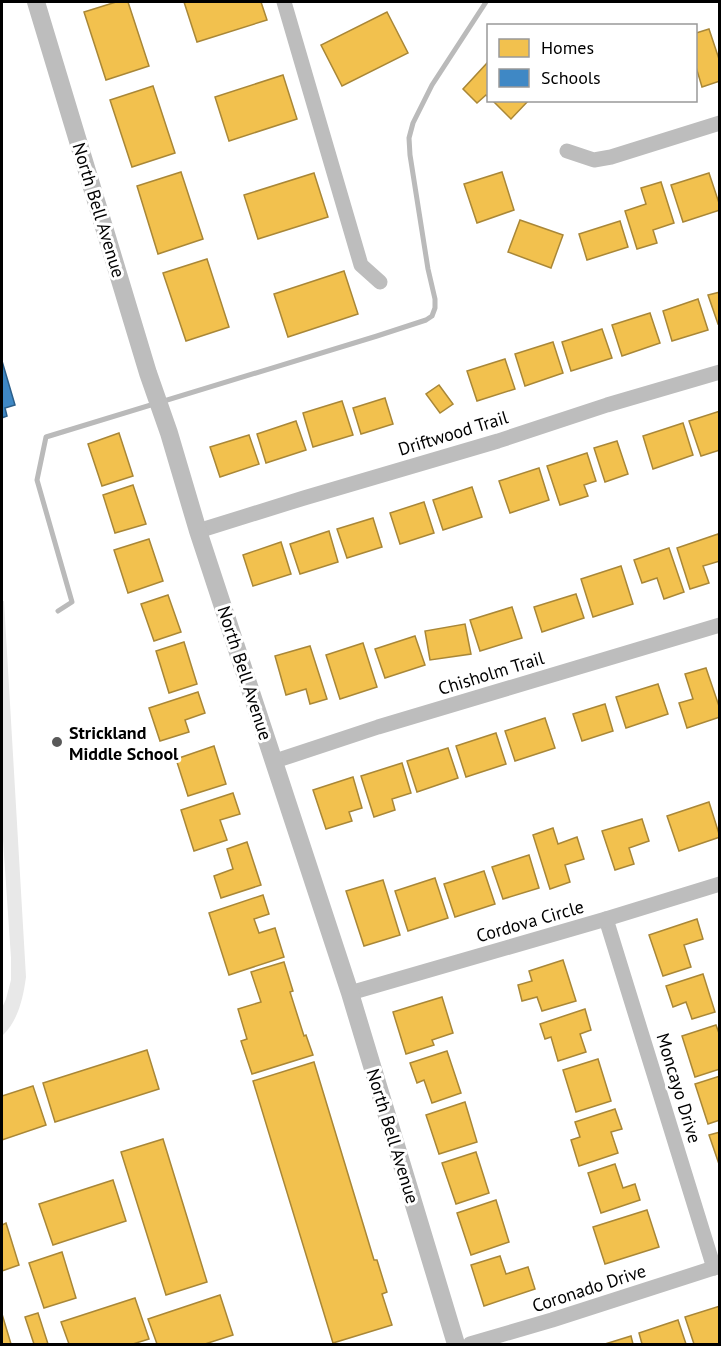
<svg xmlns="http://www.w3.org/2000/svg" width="721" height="1346" font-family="'PT Sans',sans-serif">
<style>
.green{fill:#e8e8e8}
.homes{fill:#f2c14e;stroke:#a98737;stroke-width:1.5}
.schools{fill:#3f88c5;stroke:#2c5f8a;stroke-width:1.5}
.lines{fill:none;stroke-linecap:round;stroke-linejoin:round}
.stream{stroke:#bababa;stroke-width:5}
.minor{stroke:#bdbdbd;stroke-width:15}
.tertiary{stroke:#bdbdbd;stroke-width:18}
.poi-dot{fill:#595959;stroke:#fff;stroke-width:2}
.labels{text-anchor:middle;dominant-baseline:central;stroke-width:6;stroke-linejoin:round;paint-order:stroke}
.street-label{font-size:18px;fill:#000;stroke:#fff}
.poi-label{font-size:18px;font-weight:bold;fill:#000;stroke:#fff;text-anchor:start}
</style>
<rect width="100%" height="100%" fill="#fff"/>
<path class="green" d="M2,601H4L26,977C23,999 18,1021 2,1036V1008L6,999L11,980V958L2,825Z"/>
<g class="homes">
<polygon points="116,2 128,2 149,66 106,80 84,12"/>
<polygon points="184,2 261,2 267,20 197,42"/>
<polygon points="387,12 408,53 342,86 321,45"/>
<polygon points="709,29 720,62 720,81 702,87 696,67 696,33"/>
<polygon points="488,62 488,97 486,95 477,103 463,89"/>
<polygon points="283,75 297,119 229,141 215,97"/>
<polygon points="153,86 175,153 132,167 110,100"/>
<polygon points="492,100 529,100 511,119"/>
<polygon points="181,172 203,239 158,254 137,186"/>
<polygon points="502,172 514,210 477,223 464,184"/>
<polygon points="314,173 328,217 258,239 244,195"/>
<polygon points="709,173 720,206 720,210 683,222 671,185"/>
<polygon points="661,182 674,223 653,230 657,243 637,249 625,211 646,204 641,188"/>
<polygon points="520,220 563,235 551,268 508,252"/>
<polygon points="620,221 628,247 587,260 579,234"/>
<polygon points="207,259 229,327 186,341 163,273"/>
<polygon points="344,271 358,314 288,337 274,294"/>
<polygon points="720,292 720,323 718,324 708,295"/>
<polygon points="698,299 708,330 672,341 663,311"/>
<polygon points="650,313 660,343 622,356 612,325"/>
<polygon points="602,329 612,358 571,371 562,342"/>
<polygon points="553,342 563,373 525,386 515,354"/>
<polygon points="505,359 515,389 477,401 467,371"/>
<polygon points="439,385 453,404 440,413 426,394"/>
<polygon points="385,398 393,424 361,434 353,408"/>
<polygon points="342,401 353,435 313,447 303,413"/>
<polygon points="720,411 720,450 701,456 689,421"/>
<polygon points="296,421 306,450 266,463 257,434"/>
<polygon points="683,423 693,455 653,469 643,436"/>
<polygon points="119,433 133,476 102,486 88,444"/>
<polygon points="249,435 259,464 220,477 210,447"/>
<polygon points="617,441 628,474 605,482 594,448"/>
<polygon points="587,453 596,481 584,485 588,496 560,505 547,466"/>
<polygon points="539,468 549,500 510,513 499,481"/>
<polygon points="133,485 146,524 115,533 103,495"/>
<polygon points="472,487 482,517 443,530 433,500"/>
<polygon points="424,502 434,533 400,544 390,513"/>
<polygon points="373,518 382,547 347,558 337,529"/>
<polygon points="329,531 338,562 300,574 290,544"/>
<polygon points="718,534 720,539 720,561 703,566 709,583 690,589 677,548"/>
<polygon points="149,539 163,581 128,593 114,550"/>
<polygon points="281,542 291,574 253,586 243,555"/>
<polygon points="669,548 684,592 664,599 657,578 642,583 634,560"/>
<polygon points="621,566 633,604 593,617 581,579"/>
<polygon points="576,594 584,618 542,632 534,607"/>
<polygon points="168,595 181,632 154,641 141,604"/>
<polygon points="512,607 522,638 480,651 470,620"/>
<polygon points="465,624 471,654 430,660 425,631"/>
<polygon points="415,636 425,665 385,678 375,649"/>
<polygon points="184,642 197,684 169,693 156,651"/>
<polygon points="363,643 377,687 340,699 326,655"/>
<polygon points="310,646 327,699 310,704 306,689 286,695 275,656"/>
<polygon points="706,668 720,709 720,717 687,728 679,703 693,699 685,674"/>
<polygon points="658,684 668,714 626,728 616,697"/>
<polygon points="198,692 205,713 185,720 189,732 160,741 149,708"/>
<polygon points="605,704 613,731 582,741 573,714"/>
<polygon points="545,718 555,748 515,761 505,731"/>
<polygon points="496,733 506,764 466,777 456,746"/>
<polygon points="214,746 226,784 188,796 176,759"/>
<polygon points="448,748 458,778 417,792 407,761"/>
<polygon points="402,763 411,793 392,799 395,810 374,817 361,776"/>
<polygon points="353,777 362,808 349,812 352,821 326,829 313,790"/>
<polygon points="233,793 240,814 220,820 227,840 194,851 181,810"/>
<polygon points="709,802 720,837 679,851 667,816"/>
<polygon points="642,819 649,841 629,848 634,864 615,870 602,831"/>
<polygon points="553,828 558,844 577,837 584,859 565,865 570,882 550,889 533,835"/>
<polygon points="247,842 261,885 221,898 214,876 233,869 227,849"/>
<polygon points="529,855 539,888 503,899 492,867"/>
<polygon points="484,871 495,904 455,917 444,884"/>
<polygon points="435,878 448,918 408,931 395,891"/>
<polygon points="383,880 400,935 364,946 346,891"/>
<polygon points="263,895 269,914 254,919 259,933 275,928 284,957 229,975 209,913"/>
<polygon points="697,919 703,939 684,945 691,967 663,976 649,935"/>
<polygon points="563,960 576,1001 542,1011 537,997 522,1001 518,985 532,981 529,971"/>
<polygon points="284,962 293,991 290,992 304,1036 306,1035 313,1055 252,1074 241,1041 247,1039 238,1009 261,1002 251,972"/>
<polygon points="703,974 715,1012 692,1019 686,1002 673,1007 666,986"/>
<polygon points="442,997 453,1033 432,1040 434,1045 406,1054 393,1012"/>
<polygon points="585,1009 591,1030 580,1034 586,1052 558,1061 551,1037 545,1039 540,1024"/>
<polygon points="716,1025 720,1036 720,1069 695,1077 682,1036"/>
<polygon points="147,1050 159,1089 55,1122 43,1083"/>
<polygon points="447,1051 461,1093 432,1103 424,1080 417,1083 410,1063"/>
<polygon points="598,1059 611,1101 576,1112 563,1070"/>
<polygon points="314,1062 374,1260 377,1260 387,1292 382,1294 392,1325 333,1343 253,1081"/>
<polygon points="720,1076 720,1120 708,1124 695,1084"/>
<polygon points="33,1086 46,1125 2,1140 2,1096"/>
<polygon points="465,1102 477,1142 439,1154 426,1115"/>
<polygon points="615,1109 622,1129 611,1132 618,1153 579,1166 571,1140 580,1137 575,1122"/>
<polygon points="720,1132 720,1167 709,1135"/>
<polygon points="163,1139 207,1282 166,1295 121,1152"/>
<polygon points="476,1152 489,1193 456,1204 442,1163"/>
<polygon points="615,1164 623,1188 635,1184 640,1200 601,1213 588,1173"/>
<polygon points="113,1180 126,1221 53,1245 39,1204"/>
<polygon points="496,1200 509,1242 471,1255 457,1213"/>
<polygon points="647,1210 659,1247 605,1264 593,1227"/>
<polygon points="6,1223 19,1265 2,1271 2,1225"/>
<polygon points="62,1252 76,1298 44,1308 29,1263"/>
<polygon points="500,1256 506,1274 528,1267 535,1289 484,1306 471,1265"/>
<polygon points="220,1295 233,1335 205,1344 157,1344 148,1319"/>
<polygon points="135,1298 149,1339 133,1344 69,1344 61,1322"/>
<polygon points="720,1306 720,1344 694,1344 685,1317"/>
<polygon points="38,1313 48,1344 34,1344 25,1317"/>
<polygon points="2,1314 11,1344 2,1344"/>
<polygon points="678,1320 686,1344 642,1344 639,1333"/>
<polygon points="631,1336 633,1344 605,1344"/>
</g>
<polygon class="schools" points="2,361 15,405 5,408 7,416 2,418"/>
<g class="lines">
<polyline class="stream" points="58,611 72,602 37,480 46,437 377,336 426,320 432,316 435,308 435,299 428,269 410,155 409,138 413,123 432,85 486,2"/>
<g class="minor">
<polyline points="284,2 361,265 380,282"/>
<polyline points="567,151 594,160 611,157 720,123"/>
<polyline points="198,531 304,498 498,441 607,405 720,372"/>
<polyline points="275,761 378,727 720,625"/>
<polyline points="606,919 714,1268"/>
<polyline points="350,993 606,919 720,884"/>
<polyline points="470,1344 552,1320 720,1266"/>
</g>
<polyline class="tertiary" points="36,2 148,373 169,433 198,531 350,993 456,1344"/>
</g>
<circle class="poi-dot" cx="57" cy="742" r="6"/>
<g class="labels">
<g class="street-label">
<text transform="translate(99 210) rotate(73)">North Bell Avenue</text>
<text transform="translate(453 433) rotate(-17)">Driftwood Trail</text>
<text transform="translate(245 673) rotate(72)">North Bell Avenue</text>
<text transform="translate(491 673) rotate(-17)">Chisholm Trail</text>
<text transform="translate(530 921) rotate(-16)">Cordova Circle</text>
<text transform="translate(679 1088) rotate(73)">Moncayo Drive</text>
<text transform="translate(393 1136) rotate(73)">North Bell Avenue</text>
<text transform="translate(589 1288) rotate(-18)">Coronado Drive</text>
</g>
<g class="poi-label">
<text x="69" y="732">Strickland<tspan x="69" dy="21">Middle School</tspan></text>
</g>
</g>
<rect width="721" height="1346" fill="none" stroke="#000000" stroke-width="6"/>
<rect x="487" y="24" width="210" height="78" fill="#ffffff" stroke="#999999" stroke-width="1.5"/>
<rect x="499" y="39" width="30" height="18" fill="#f2c14e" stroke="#999999" stroke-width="1.5"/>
<text x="541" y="54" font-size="18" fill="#000000">Homes</text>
<rect x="499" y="69" width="30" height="18" fill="#3f88c5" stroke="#999999" stroke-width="1.5"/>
<text x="541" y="84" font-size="18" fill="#000000">Schools</text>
</svg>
